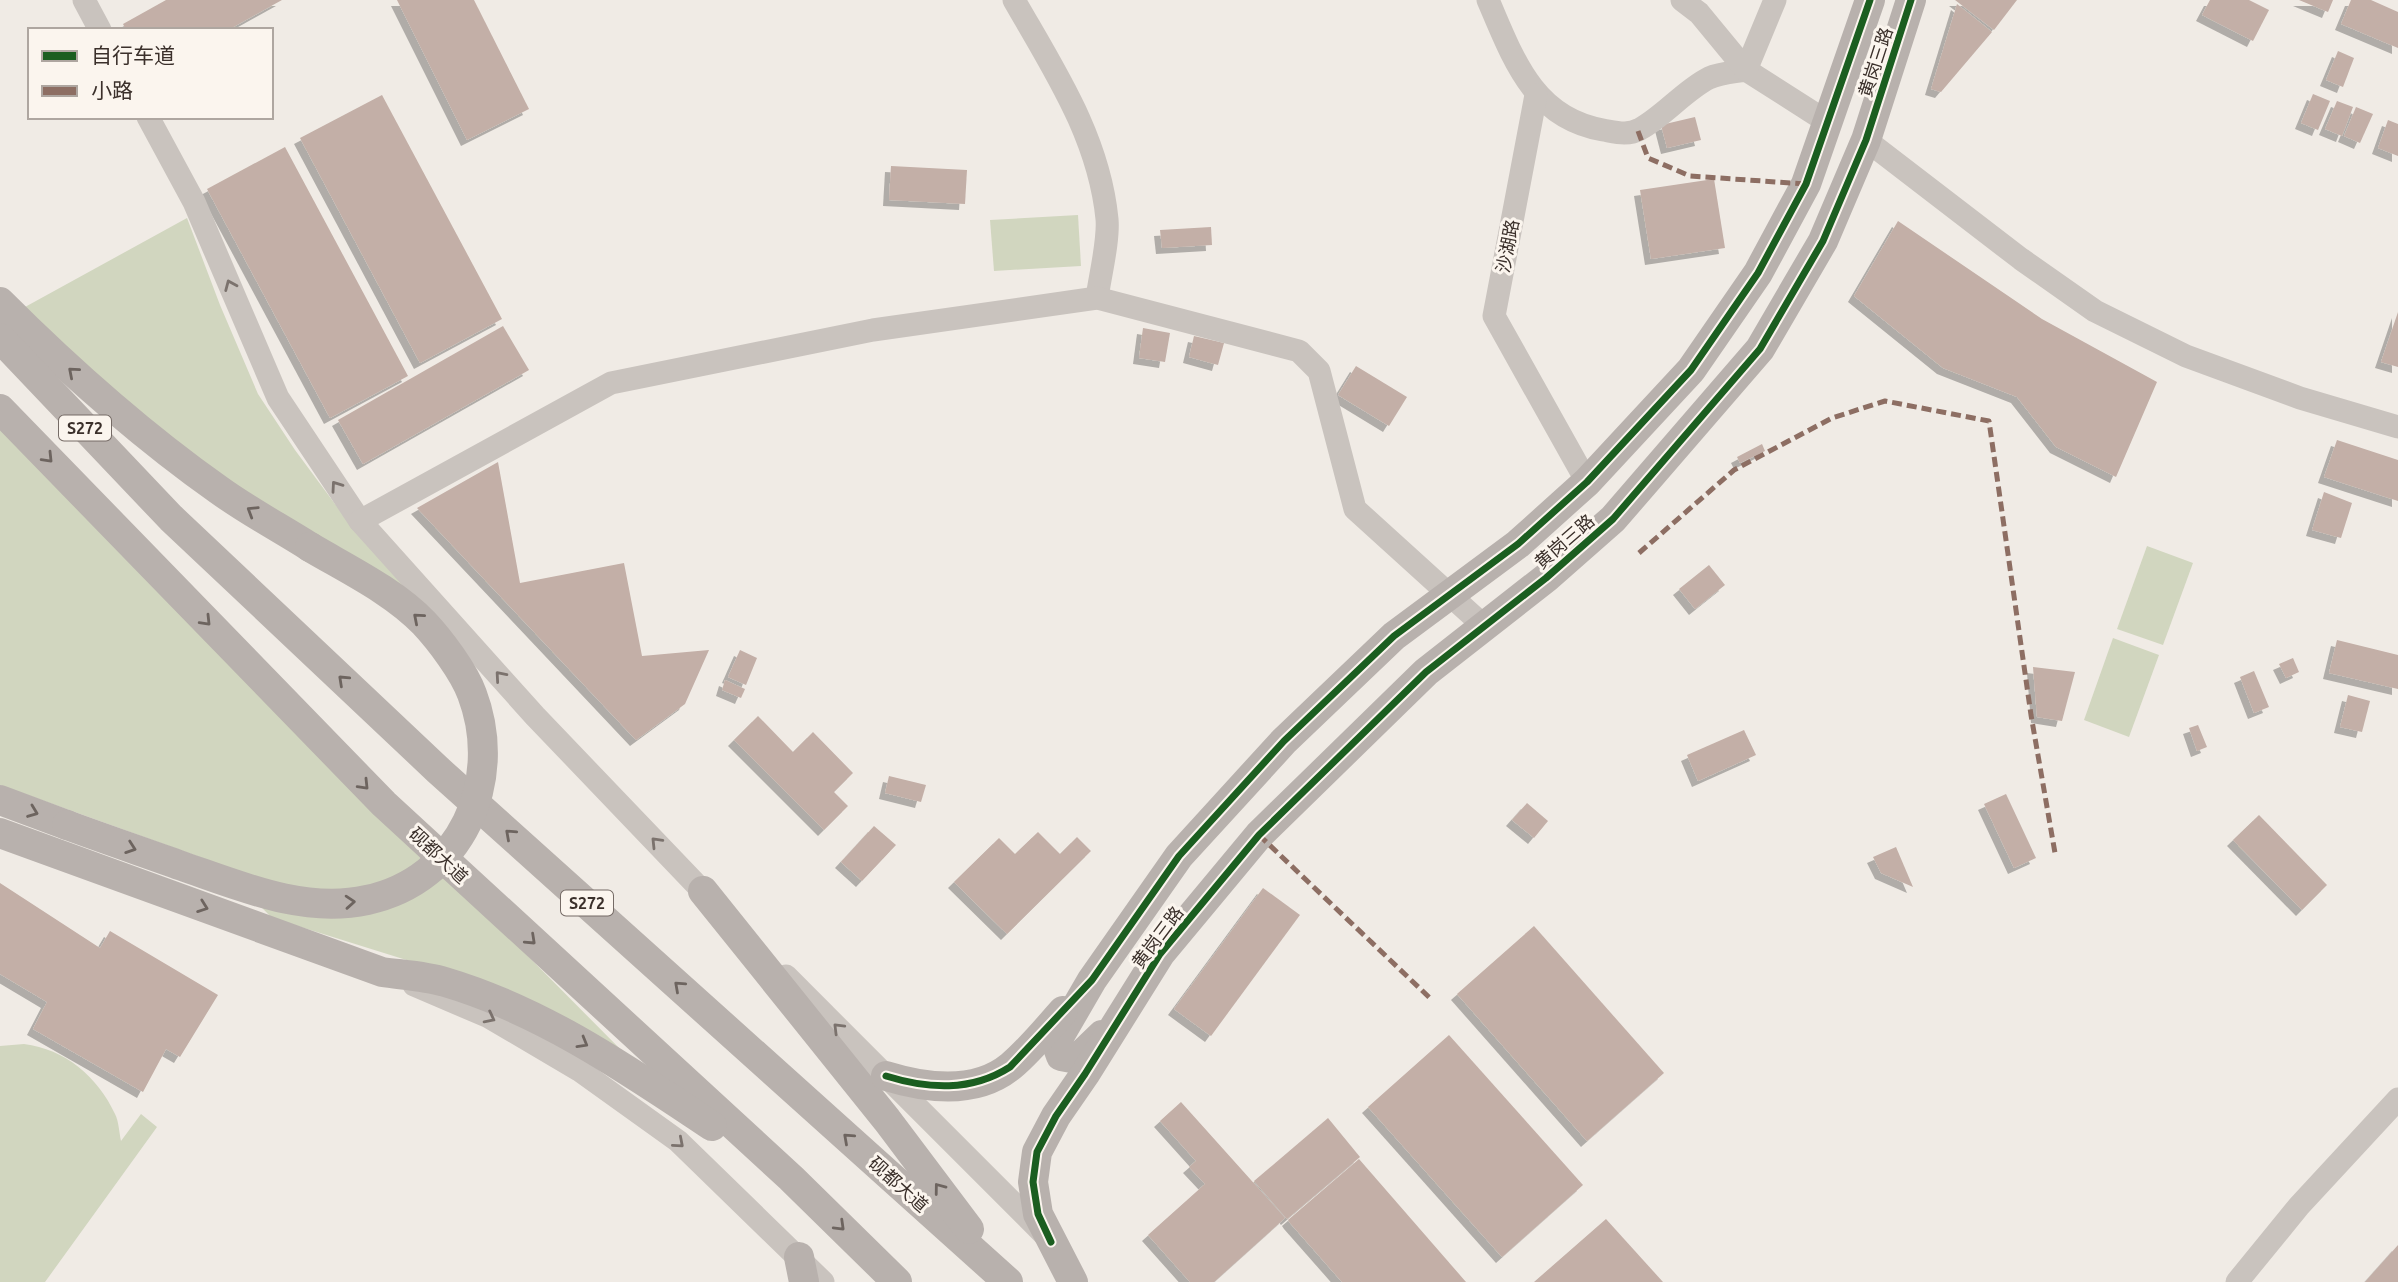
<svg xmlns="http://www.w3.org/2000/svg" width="2398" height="1282" font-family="Ubuntu,'Noto Sans SC',sans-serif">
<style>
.green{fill:#d1d6bf}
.building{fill:#c3afa7;filter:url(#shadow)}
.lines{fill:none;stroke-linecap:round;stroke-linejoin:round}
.minor{stroke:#c9c3be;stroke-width:23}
.major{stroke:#b8b1ad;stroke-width:30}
.major-bridge{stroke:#b8b1ad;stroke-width:30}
.quiet{stroke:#8d6e63;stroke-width:5;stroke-dasharray:10 5;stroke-linecap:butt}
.cycleway-casing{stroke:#fbf5ee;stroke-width:11}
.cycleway{stroke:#1b5e20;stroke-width:7}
.oneway{stroke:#7b726d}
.oneway2{stroke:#6d645f}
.labels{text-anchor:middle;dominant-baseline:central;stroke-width:6;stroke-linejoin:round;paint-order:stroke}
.shield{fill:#fbf5ee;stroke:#756b66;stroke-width:2}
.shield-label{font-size:16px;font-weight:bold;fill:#3b302b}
.street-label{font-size:18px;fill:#3b302b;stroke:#fbf5ee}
</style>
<defs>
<filter id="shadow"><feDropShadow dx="-6" dy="6" stdDeviation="0" flood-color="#0004"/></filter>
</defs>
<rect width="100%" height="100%" fill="#f0ebe5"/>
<g class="green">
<polygon points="1078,215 1081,266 994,271 990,220"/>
<polygon points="187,218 220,305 258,394 295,450 335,504 427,610 208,467 121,399 25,307"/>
<polygon points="0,424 635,1064 416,963 272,918 219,864 0,785"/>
<polygon points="2147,546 2193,563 2163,645 2117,629"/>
<polygon points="2113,638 2159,655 2129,737 2084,720"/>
<path d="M24,1044C65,1049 98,1077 115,1114C119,1122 119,1132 121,1141L141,1114L157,1127L45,1282H0V1046Z"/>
</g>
<g class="building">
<polygon points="166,0 282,0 228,30 126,30 123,24"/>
<polygon points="397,0 474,0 529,109 467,140"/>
<polygon points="1955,0 2017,0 1994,30"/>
<polygon points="2210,0 2249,0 2269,10 2253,41 2202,15"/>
<polygon points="2299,0 2333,0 2328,12"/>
<polygon points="2351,0 2371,0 2398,12 2398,48 2341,24"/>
<polygon points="1957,4 1992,32 1941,92 1931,89"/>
<polygon points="2338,51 2354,58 2343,87 2326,80"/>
<polygon points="2313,94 2330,101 2318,130 2301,123"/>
<polygon points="382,95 502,319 420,363 300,138"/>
<polygon points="2337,101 2353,107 2342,136 2325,129"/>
<polygon points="2356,107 2373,114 2360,143 2344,136"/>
<polygon points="1695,117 1701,140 1667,148 1661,125"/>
<polygon points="2388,120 2398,124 2398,156 2378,148"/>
<polygon points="285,147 408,376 330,418 207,189"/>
<polygon points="891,166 967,170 965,204 889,200"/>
<polygon points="1714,179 1725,248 1651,259 1640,190"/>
<polygon points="1898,221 2042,319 2157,382 2116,477 2056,447 2017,397 1943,368 1854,296"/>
<polygon points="1211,227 1212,245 1162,248 1160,230"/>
<polygon points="2398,312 2398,367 2381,362"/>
<polygon points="503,326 529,370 363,464 338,420"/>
<polygon points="1143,328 1170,333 1165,362 1139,358"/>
<polygon points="1194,336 1224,343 1218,365 1189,357"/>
<polygon points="1356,366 1407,397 1389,426 1338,395"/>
<polygon points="2337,440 2398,460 2398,501 2324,477"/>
<polygon points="1762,444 1765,451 1740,463 1737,457"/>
<polygon points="498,462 520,583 624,563 642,656 709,650 685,704 636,740 417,508"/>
<polygon points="2324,492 2352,503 2341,538 2312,530"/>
<polygon points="1709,565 1725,585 1695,609 1679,589"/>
<polygon points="2337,640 2398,655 2398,689 2329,673"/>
<polygon points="740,650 757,658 746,685 728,677"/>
<polygon points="2293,658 2299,672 2286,678 2279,664"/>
<polygon points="2033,667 2075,672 2062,721 2037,717"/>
<polygon points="2254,671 2269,707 2254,713 2240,677"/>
<polygon points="725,680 745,689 741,698 722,690"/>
<polygon points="2348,695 2370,701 2362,732 2340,727"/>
<polygon points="758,716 793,752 813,732 853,773 834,792 848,806 824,830 734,740"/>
<polygon points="2198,725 2207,747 2197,751 2189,728"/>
<polygon points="1744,730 1756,755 1698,781 1687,755"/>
<polygon points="889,776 926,785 921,802 885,793"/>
<polygon points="2006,794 2036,858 2014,868 1984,804"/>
<polygon points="1527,803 1548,821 1534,838 1512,820"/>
<polygon points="2259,815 2327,885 2302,910 2233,840"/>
<polygon points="874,826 896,845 862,881 841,862"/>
<polygon points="1038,832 1060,854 1077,837 1091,851 1007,934 954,882 999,838 1015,854"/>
<polygon points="1896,847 1913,887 1881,873 1873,857"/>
<polygon points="0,883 100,948 110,931 218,995 180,1057 166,1049 143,1092 33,1029 47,1002 0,974"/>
<polygon points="1263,888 1300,915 1211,1036 1174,1009"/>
<polygon points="1534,926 1664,1073 1587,1141 1457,994"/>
<polygon points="1449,1035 1583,1185 1502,1257 1368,1107"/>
<polygon points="1181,1102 1285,1218 1214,1282 1190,1282 1148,1235 1205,1184 1189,1167 1196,1161 1160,1121"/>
<polygon points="1328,1118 1360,1157 1287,1219 1254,1181"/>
<polygon points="1359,1159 1466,1282 1342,1282 1290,1223 1288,1220"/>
<polygon points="1606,1219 1663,1282 1534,1282"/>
<polygon points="2398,1245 2398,1282 2365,1282"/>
</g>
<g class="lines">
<g class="minor">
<polyline points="84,0 100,30"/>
<path d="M1014,0C1054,70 1099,137 1107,219C1109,240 1100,276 1097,298"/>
<path d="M1488,0C1513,58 1533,118 1603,130C1615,132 1628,136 1640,129C1664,116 1685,90 1709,78C1720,73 1735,72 1746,70L1829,123"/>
<polyline points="1682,0 1699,13 1746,70 1775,0"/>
<polyline points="1536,95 1494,316 1587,482"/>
<polyline points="148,117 194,202 278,398 360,521 535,716 713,902"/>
<polyline points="1866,140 2021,259 2095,311 2186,356 2300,398 2398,427"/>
<polyline points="360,521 611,383 873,330 1097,298 1299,351 1319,371 1355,509 1484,626"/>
<polyline points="786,976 1044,1234"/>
<polyline points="414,985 489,1017 579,1070 678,1141 823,1282"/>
<polyline points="2237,1282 2299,1206 2398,1099"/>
</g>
<g class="major">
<path d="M0,302C68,370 140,434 219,490C248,511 280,528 310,547"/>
<polyline points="0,338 171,518 438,770 1008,1282"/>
<polyline points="0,409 384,804 791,1178 897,1282"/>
<polyline points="0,800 67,825"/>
<path d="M0,833L382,972C403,975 425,976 445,982C543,1011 628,1070 712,1126"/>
<polyline points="703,891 887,1120 969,1229"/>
<polyline points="1102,1035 1077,1059 1061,1056 1056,1042 1092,980 1179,856 1284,741 1394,636 1518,544 1587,482 1691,370 1758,273 1806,184 1870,0"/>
<path d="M886,1076C925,1088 976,1095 1011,1066C1030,1050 1046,1030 1063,1011"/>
<polyline points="799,1257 804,1282"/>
<polyline points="1073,1282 1038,1214 1033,1182 1037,1152 1056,1116 1085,1074 1160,954 1259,835 1426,672 1546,578 1613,519 1760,349 1823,241 1866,140 1911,0"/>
</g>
<path class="major-bridge" d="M67,825C105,839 143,852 182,866C240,886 304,914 367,900C461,880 505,781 472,694C464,672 440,640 424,623C393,591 349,570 310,547"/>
<g class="quiet">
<polyline points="1638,131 1648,158 1690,176 1806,184"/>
<polyline points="1639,553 1734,470 1832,418 1885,401 1989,421 2031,715 2055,853"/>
<polyline points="1259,835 1432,1000"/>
</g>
<g class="cycleway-casing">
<g id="cycleway">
<path d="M886,1076C928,1089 971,1092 1010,1067L1092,980L1179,856L1284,741L1394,636L1518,544L1587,482L1691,370L1758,273L1806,184L1870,0"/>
<polyline points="1051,1242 1038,1214 1033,1182 1037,1152 1056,1116 1085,1074 1160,954 1259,835 1426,672 1546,578 1613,519 1760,349 1823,241 1866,140 1911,0"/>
</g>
</g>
<use href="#cycleway" class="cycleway"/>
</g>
<defs><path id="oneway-chevron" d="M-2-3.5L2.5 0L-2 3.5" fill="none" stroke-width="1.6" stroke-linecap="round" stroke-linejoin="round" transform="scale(1.75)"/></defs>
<g class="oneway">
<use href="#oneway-chevron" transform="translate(230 285) rotate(-113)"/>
<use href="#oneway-chevron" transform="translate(336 486) rotate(-125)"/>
<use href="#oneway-chevron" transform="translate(500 676) rotate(-131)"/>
<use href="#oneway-chevron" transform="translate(656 842) rotate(-134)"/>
<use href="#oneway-chevron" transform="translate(490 1018) rotate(27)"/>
<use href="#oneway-chevron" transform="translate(838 1028) rotate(-135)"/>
<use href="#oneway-chevron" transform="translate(679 1143) rotate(41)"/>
</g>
<g class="oneway2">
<use href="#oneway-chevron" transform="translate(73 372) rotate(-139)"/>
<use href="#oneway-chevron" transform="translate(48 458) rotate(46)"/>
<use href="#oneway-chevron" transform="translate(252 511) rotate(-148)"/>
<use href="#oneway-chevron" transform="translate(418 618) rotate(-139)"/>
<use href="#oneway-chevron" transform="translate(206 621) rotate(46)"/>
<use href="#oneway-chevron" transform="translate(343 680) rotate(-137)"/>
<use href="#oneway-chevron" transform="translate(364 785) rotate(46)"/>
<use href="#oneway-chevron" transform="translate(33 812) rotate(21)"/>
<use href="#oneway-chevron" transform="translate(510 834) rotate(-138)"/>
<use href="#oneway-chevron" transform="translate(131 848) rotate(19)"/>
<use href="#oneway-chevron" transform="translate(350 902) rotate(-4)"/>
<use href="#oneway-chevron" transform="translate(203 907) rotate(20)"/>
<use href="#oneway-chevron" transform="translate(531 940) rotate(43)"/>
<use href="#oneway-chevron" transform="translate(679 986) rotate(-138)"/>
<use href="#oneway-chevron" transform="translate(583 1043) rotate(30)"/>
<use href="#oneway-chevron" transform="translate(848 1138) rotate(-138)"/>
<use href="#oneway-chevron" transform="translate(939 1188) rotate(-127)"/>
<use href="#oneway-chevron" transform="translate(840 1226) rotate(44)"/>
</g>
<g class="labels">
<g class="shield">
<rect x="59" y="415.5" width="52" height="25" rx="5"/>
<rect x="561" y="890.5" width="52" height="25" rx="5"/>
</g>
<g class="shield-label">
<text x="85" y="428">S272</text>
<text x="587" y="903">S272</text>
</g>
<g class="street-label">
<text transform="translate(1875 62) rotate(-72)">黄岗三路</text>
<text transform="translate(1507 246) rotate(-79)">沙湖路</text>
<text transform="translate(1564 541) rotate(-41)">黄岗三路</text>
<text transform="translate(439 855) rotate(43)">砚都大道</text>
<text transform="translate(1157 937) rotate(-53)">黄岗三路</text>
<text transform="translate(899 1184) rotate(42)">砚都大道</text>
</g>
</g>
<rect x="28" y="28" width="245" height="91" fill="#fbf5ee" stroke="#aea6a0" stroke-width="2"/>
<rect x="42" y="51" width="35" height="10" fill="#1b5e20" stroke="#aea6a0" stroke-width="2"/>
<text x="91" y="63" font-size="21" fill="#3b302b">自行车道</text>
<rect x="42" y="86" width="35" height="10" fill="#8d6e63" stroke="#aea6a0" stroke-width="2"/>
<text x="91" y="98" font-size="21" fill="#3b302b">小路</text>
</svg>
